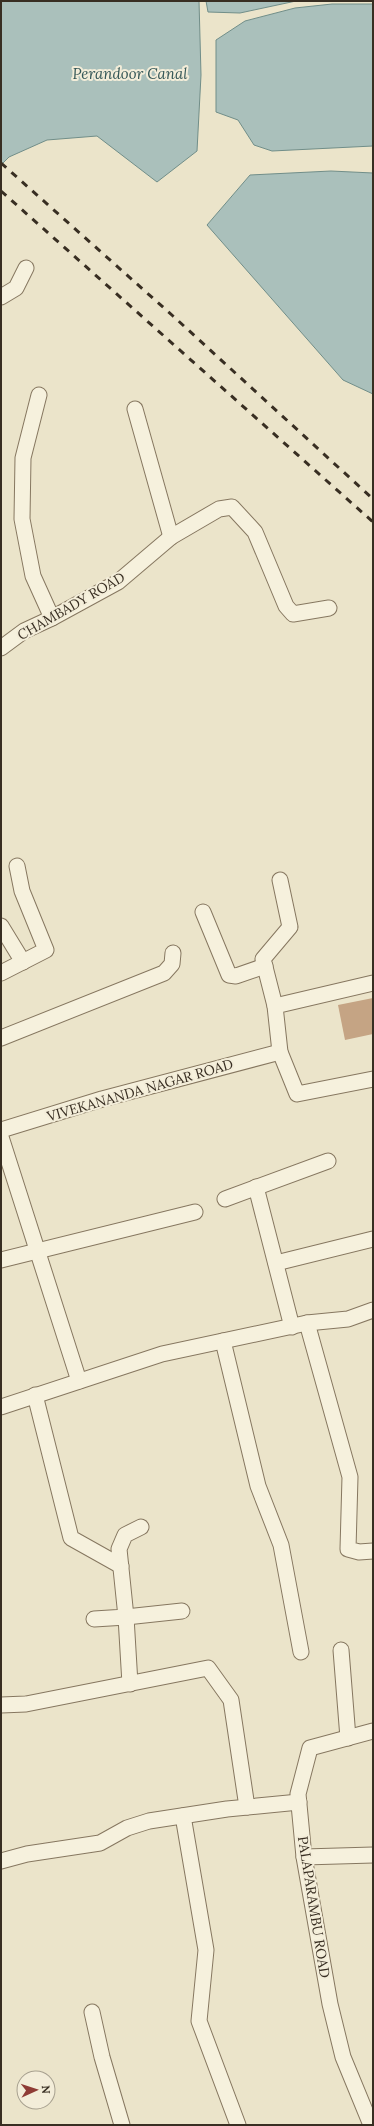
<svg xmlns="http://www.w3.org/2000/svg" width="374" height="2126" font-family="Lora,serif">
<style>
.water{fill:#aac0bb;stroke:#718e89}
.building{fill:#c5a484}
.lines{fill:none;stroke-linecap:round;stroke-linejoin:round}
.minor-casing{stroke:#867760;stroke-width:17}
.minor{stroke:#f6f1dd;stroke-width:15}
.rail{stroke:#382e22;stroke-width:3;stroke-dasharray:7 7;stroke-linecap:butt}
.labels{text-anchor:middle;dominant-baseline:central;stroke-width:4;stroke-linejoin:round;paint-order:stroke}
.street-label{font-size:14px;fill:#382e22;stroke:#f3edd9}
.water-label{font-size:15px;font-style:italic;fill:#335656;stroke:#f3edd9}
</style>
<rect width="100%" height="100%" fill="#ebe4ca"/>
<g class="water">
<polygon points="1,1 199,1 201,75 197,151 157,182 97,136 47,140 9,157 1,165"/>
<polygon points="206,1 296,1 240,13 208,12"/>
<polygon points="332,4 373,4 373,146 272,151 254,145 238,120 216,112 216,40 245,21 295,8"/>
<polygon points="331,171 373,173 373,394 343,380 207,225 250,175"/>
</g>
<polygon class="building" points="373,998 373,1034 345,1040 338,1005"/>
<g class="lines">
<g class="minor-casing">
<g id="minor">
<polyline points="1,297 16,288 26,268"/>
<polyline points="39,395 23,458 22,519 33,576 52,618"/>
<polyline points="135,409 171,537"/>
<polyline points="1,648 24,631 52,618 118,582 171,537 219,509 232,507 255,532 286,606 293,614 329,608"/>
<polyline points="203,912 229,975 236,976 265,966"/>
<polyline points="1,926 23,962"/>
<polyline points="1,973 46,950 22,891 17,866"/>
<polyline points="373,983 275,1006 280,1052 297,1094 373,1079"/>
<polyline points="275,1006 263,959 290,927 280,880"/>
<polyline points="1,1038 164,973 172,964 173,953"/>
<polyline points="1,1130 102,1099 280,1052"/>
<polyline points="1,1137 79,1381"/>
<polyline points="256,1187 292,1327"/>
<polyline points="225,1199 328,1161"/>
<polyline points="1,1260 195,1212"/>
<polyline points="276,1263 373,1239"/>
<polyline points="307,1323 350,1477 348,1549 359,1552 373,1551"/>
<polyline points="223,1341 258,1486 281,1545 301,1652"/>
<polyline points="35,1395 71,1538 121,1566"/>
<polyline points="1,1407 162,1354 307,1323 348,1319 373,1310"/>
<polyline points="94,1619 126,1617 119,1549 125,1535 141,1527"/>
<polyline points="341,1650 348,1738"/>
<polyline points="130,1684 126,1617 182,1611"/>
<polyline points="1,1705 26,1704 208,1668 231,1700 247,1807"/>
<polyline points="183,1816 206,1950 199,2021 238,2125"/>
<polyline points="304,1857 373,1855"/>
<polyline points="1,1861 27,1854 100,1843 127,1828 149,1821 227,1809 299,1802"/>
<polyline points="92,2012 102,2057 122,2125"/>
<polyline points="371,2125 343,2057 330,2004 304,1857 298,1794 310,1748 373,1731"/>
</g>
</g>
<use href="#minor" class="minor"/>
<g class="rail">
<polyline points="1,163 173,316 373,499"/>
<polyline points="1,191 373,522"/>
</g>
</g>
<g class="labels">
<g class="street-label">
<text transform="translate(71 606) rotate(-30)">CHAMBADY ROAD</text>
<text transform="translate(140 1090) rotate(-16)">VIVEKANANDA NAGAR ROAD</text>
<text transform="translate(314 1907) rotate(81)">PALAPARAMBU ROAD</text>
</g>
<g class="water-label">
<text x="130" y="73">Perandoor Canal</text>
</g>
</g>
<rect width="374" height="2126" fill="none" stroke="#382e22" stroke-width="4"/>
<g transform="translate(36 2090) rotate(87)"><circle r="19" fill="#f3edd9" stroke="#a8a190"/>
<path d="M0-3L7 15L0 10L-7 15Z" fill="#8f3c36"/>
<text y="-6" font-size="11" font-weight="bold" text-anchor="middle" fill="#382e22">N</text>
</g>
</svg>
